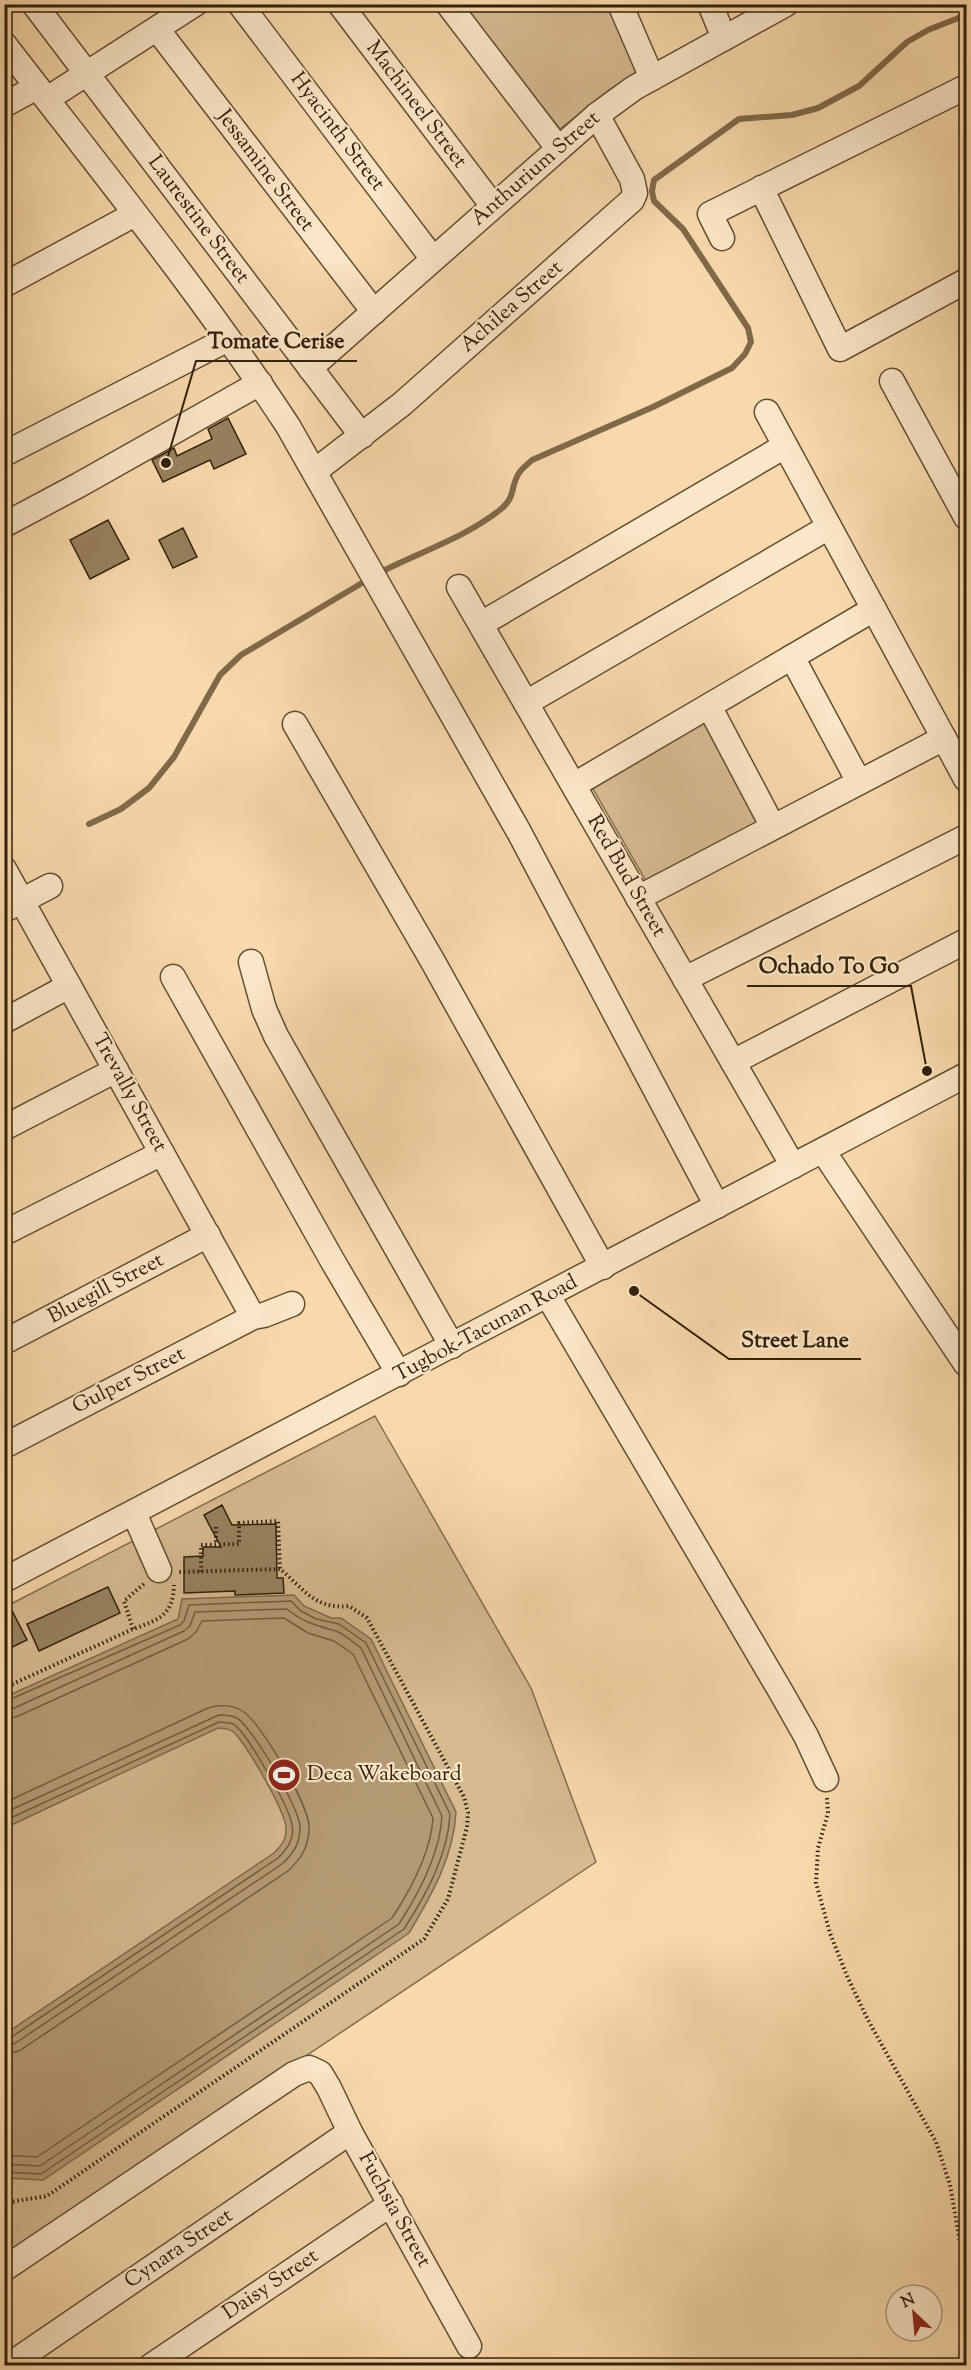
<svg xmlns="http://www.w3.org/2000/svg" width="971" height="2370" font-family="'Sorts Mill Goudy',serif">
<style>
.green{fill:#d6ba90;stroke:#846d4d;stroke-width:1.5}
.water{fill:#b49a74;stroke:#80694a;stroke-width:1.5}
.lines{fill:none;stroke-linecap:round;stroke-linejoin:round}
.shore{stroke:#725d3f;stroke-width:1.5}
.stream{stroke:#80694a;stroke-width:6}
.building{fill:#98805e;stroke:#31200a;stroke-width:1.5}
.minor-casing{stroke:#634e32;stroke-width:27}
.path{stroke:#31200a;stroke-width:4;stroke-dasharray:1.5 3;stroke-linecap:butt}
.minor{stroke:#fae6c8;stroke-width:24}
.labels{text-anchor:middle;dominant-baseline:central;stroke-width:4.5;stroke-linejoin:round;paint-order:stroke}
.street-label{font-size:21px;fill:#31200a;stroke:#fae6c8}
.poi-label{font-size:21px;fill:#31200a;stroke:#fae6c8;text-anchor:start}
.leader{fill:none;stroke:#31200a;stroke-width:2}
.callout-dot{fill:#31200a;stroke:#fae6c8;stroke-width:2}
.callout-label{font-size:22px;text-anchor:middle;font-weight:bold;fill:#31200a;stroke:#fae6c8;stroke-width:4.5;stroke-linejoin:round;paint-order:stroke}
</style>
<rect width="100%" height="100%" fill="#f8d9ab"/>
<filter id="stains"><feTurbulence type="fractalNoise" baseFrequency=".00333" numOctaves="4"/><feColorMatrix values="0 0 0 0 .2 0 0 0 0 .09 0 0 0 0 .02 0 0 0 .5 -.17"/></filter>
<radialGradient id="worn" r=".72"><stop offset=".6" stop-color="#630" stop-opacity="0"/><stop offset="1" stop-color="#630" stop-opacity=".3"/></radialGradient>
<g class="green">
<polygon points="463,5 608,5 638,71 609,90 560,129"/>
<polygon points="704,722 759,822 646,881 592,787"/>
<polygon points="375,1416 531,1688 596,1862 5,2257 5,1607"/>
</g>
<path class="water" d="M294,1595L304,1606L331,1618H341L371,1639L456,1812C454,1856 431,1896 409,1933L43,2180L5,2178V2034L274,1853C282,1845 286,1840 286,1829C287,1814 244,1739 232,1731C228,1728 223,1729 218,1728L5,1828V1697L178,1619L182,1599Z"/>
<g class="lines">
<g class="shore">
<path d="M4,1702L180,1625L184,1621L189,1605L291,1601L301,1611L316,1619L339,1624L366,1643L450,1814C448,1855 426,1895 404,1929L41,2174L4,2172"/>
<path d="M4,1710L12,1709L184,1631L190,1626L195,1612L287,1609C304,1623 315,1625 336,1631C344,1634 354,1643 361,1648L442,1816C440,1854 419,1893 399,1924L40,2166L4,2164"/>
<path d="M4,1719L16,1717L188,1639L196,1632L202,1621L284,1618L308,1633L334,1641L353,1654L433,1818C431,1852 411,1889 392,1918L37,2157L4,2155"/>
<path d="M4,1803L208,1708C219,1704 234,1705 244,1712C262,1725 309,1805 309,1827C309,1846 302,1858 288,1871L19,2051L4,2055"/>
<path d="M4,1813L219,1715C225,1715 232,1715 237,1718C253,1728 300,1809 300,1827C300,1843 294,1853 282,1864L14,2044L4,2046"/>
<path d="M4,1821L219,1722C223,1723 229,1722 233,1724C246,1731 290,1808 292,1825C295,1839 287,1849 278,1858L10,2038L4,2039"/>
</g>
<g class="stream">
<path d="M385,570C423,551 468,536 501,509C516,497 510,487 519,473C522,468 528,464 532,460L653,407L732,368L745,354L751,342L748,328L683,229L654,201L652,191L654,180L739,119L792,115L818,108L859,86L907,42L928,30L966,15"/>
<polyline points="89,824 121,809 149,788 174,757 220,675 241,655 362,583"/>
</g>
</g>
<g class="building">
<polygon points="228,418 246,454 214,469 210,460 163,482 152,460 174,448 177,456 212,439 208,429"/>
<polygon points="108,520 129,559 90,579 70,540"/>
<polygon points="183,528 197,557 173,568 159,540"/>
<polygon points="222,1505 232,1525 276,1524 277,1578 283,1578 284,1593 235,1595 235,1591 184,1593 184,1557 203,1556 203,1547 221,1547 204,1515"/>
<polygon points="108,1587 120,1613 39,1651 27,1624"/>
<polygon points="4,1595 27,1640 4,1651"/>
</g>
<g class="lines">
<g class="minor-casing">
<g id="minor">
<polyline points="34,4 362,436"/>
<polyline points="240,4 433,259"/>
<polyline points="340,4 493,206"/>
<polyline points="448,4 558,148"/>
<polyline points="620,4 652,78"/>
<polyline points="710,4 724,38"/>
<polyline points="157,29 374,312"/>
<path d="M4,44C101,170 201,293 288,426L519,832L717,1206"/>
<polyline points="47,99 195,4"/>
<polyline points="4,105 37,87"/>
<polyline points="761,188 840,349 966,281"/>
<polyline points="722,238 710,214 966,87"/>
<polyline points="4,285 135,214"/>
<polyline points="310,368 597,115 634,88 786,4"/>
<polyline points="892,381 966,517"/>
<polyline points="767,412 966,779"/>
<polyline points="4,454 228,339"/>
<polyline points="315,471 402,404 632,200 635,193 632,179 597,115"/>
<polyline points="4,525 79,485 260,383"/>
<polyline points="459,587 793,1166"/>
<polyline points="481,624 785,446"/>
<polyline points="792,657 859,782"/>
<polyline points="526,703 829,527"/>
<polyline points="709,706 773,827"/>
<polyline points="295,724 432,960 603,1267"/>
<polyline points="574,785 874,609"/>
<polyline points="4,869 253,1317"/>
<polyline points="638,898 944,738"/>
<polyline points="4,910 50,886"/>
<polyline points="251,962 264,1009 276,1036 452,1346"/>
<polyline points="173,977 332,1260 399,1374"/>
<polyline points="685,979 966,837"/>
<polyline points="4,1021 69,986"/>
<polyline points="733,1062 966,941"/>
<polyline points="4,1128 116,1070"/>
<polyline points="823,1151 966,1364"/>
<polyline points="4,1233 162,1153"/>
<polyline points="548,1296 781,1692 806,1736 826,1779"/>
<polyline points="4,1342 208,1235"/>
<polyline points="4,1446 253,1317 264,1315 292,1304"/>
<polyline points="134,1513 159,1570"/>
<polyline points="4,1580 966,1075"/>
<polyline points="4,2269 294,2074 309,2068 320,2073 329,2088 350,2132 469,2346"/>
<polyline points="8,2366 350,2132"/>
<polyline points="151,2366 391,2204"/>
</g>
</g>
<g class="path">
<polyline points="216,1527 216,1545"/>
<polyline points="201,1572 201,1545 239,1544 239,1523 278,1521 280,1569"/>
<polyline points="133,1629 124,1601 145,1583"/>
<path d="M4,1688L133,1629C159,1620 173,1615 174,1585"/>
<polyline points="827,1798 828,1813 818,1848 816,1883 830,1933 847,1976 868,2020 936,2142 950,2185 960,2242 966,2252"/>
<path d="M4,2203L47,2196L424,1939L448,1899L467,1827L468,1813L464,1797L367,1618L349,1606C315,1610 303,1588 280,1569L178,1572"/>
</g>
<use href="#minor" class="minor"/>
</g>
<defs>
<g id="stadium-disc" transform="scale(1.725)"><circle r="9.5" fill="#8f2418" stroke="#fae6c8"/><path d="M0-5a6.5 5 0 1 0 0 10a6.5 5 0 1 0 0-10ZM-3.5-1.8h7v3.6h-7Z" fill="#fff"/></g>
</defs>
<g fill-rule="evenodd">
<use href="#stadium-disc" x="284" y="1775"/>
</g>
<g class="labels">
<g class="street-label">
<text transform="translate(416 105) rotate(53)">Machineel Street</text>
<text transform="translate(337 132) rotate(53)">Hyacinth Street</text>
<text transform="translate(536 169) rotate(-41)">Anthurium Street</text>
<text transform="translate(265 171) rotate(53)">Jessamine Street</text>
<text transform="translate(198 220) rotate(53)">Laurestine Street</text>
<text transform="translate(512 307) rotate(-41)">Achilea Street</text>
<text transform="translate(626 876) rotate(60)">Red Bud Street</text>
<text transform="translate(129 1093) rotate(61)">Trevally Street</text>
<text transform="translate(106 1289) rotate(-28)">Bluegill Street</text>
<text transform="translate(486 1329) rotate(-28)">Tugbok-Tacunan Road</text>
<text transform="translate(129 1381) rotate(-27)">Gulper Street</text>
<text transform="translate(394 2210) rotate(61)">Fuchsia Street</text>
<text transform="translate(179 2249) rotate(-34)">Cynara Street</text>
<text transform="translate(271 2285) rotate(-34)">Daisy Street</text>
</g>
<g class="poi-label">
<text x="307" y="1775">Deca Wakeboard</text>
</g>
</g>
<path class="leader" d="M166 463L196 361H357M927 1071L911 986H747M634 1291L729 1359H861"/>
<g class="callout-dot">
<circle cx="166" cy="463" r="6"/>
<circle cx="927" cy="1071" r="6"/>
<circle cx="634" cy="1291" r="6"/>
</g>
<g class="callout-label">
<text x="276" y="348">Tomate Cerise</text>
<text x="829" y="973">Ochado To Go</text>
<text x="795" y="1347">Street Lane</text>
</g>
<rect width="971" height="2370" fill="none" stroke="#f8d9ab" stroke-width="24"/>
<rect x="6" y="6" width="959" height="2358" fill="none" stroke="#31200a" stroke-width="3"/>
<rect x="12" y="12" width="947" height="2346" fill="none" stroke="#31200a" stroke-width="1.5"/>
<g transform="translate(914 2313) rotate(334)"><circle r="28" fill="#fae6c8" stroke="#aa977c" stroke-width="1.5"/>
<path d="M0-4.5L10 22L0 15L-10 22Z" fill="#8f2418"/>
<text y="-9" font-size="16" font-weight="bold" text-anchor="middle" fill="#31200a">N</text>
</g>
<rect width="100%" height="100%" filter="url(#stains)"/>
<rect width="100%" height="100%" fill="url(#worn)"/>
</svg>
